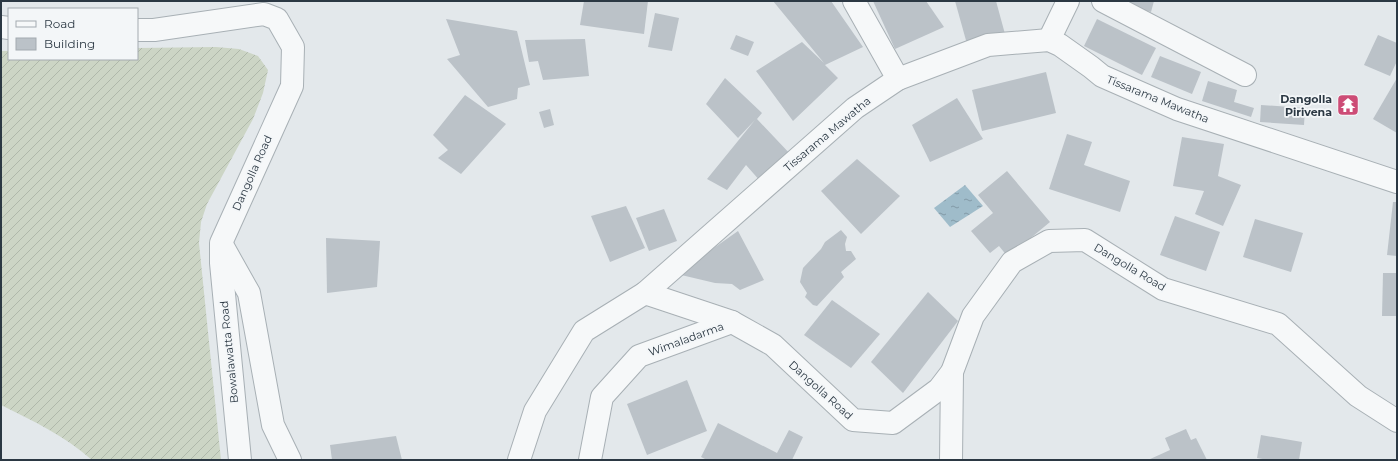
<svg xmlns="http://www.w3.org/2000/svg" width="1398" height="461" font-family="Montserrat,sans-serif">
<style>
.garden{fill:url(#garden-furrows)}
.water{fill:url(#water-ripples)}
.building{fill:#bbc2c8}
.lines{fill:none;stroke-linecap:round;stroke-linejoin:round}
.minor-casing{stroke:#a8b0b5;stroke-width:24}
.tertiary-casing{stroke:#a8b0b5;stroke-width:24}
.minor{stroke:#f6f8f9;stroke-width:22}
.tertiary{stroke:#f6f8f9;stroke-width:22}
.labels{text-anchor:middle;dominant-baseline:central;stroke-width:3.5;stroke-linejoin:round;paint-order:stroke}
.street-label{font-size:11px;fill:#2b3843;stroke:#f3f6f8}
.poi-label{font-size:11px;font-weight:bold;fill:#2b3843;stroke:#f3f6f8;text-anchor:end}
</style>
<defs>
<pattern id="garden-furrows" width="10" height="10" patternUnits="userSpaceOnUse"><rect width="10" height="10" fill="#ccd5c5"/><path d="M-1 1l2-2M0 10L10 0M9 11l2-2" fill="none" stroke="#afb8aa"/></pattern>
<pattern id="water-ripples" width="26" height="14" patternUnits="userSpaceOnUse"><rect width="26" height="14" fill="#9fbcca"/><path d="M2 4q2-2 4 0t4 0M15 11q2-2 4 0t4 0" fill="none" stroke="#829aa6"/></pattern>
</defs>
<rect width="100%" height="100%" fill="#e3e8eb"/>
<path class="garden" d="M216,47L239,49L258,56L268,70L263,93L253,119L207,204L201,222L199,243L221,460H92C65,436 33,421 1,405V51H9V59H137V48Z"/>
<polygon class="water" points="965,185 983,206 950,227 934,208"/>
<g class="building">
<polygon points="584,1 648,1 644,34 580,25"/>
<polygon points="773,1 831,1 863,47 825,65 838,78 793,121 756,71 802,42 824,63"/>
<polygon points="873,1 926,1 944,27 895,49"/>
<polygon points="955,1 996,1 1005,34 967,44"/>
<polygon points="1115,1 1154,1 1151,12"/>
<polygon points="655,13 679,18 672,51 648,47"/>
<polygon points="446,19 517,31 530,85 518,88 517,99 488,107 447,59 460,55"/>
<polygon points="1097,19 1156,48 1142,75 1084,46"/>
<polygon points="736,35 754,42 748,56 730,49"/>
<polygon points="1378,35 1397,43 1397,61 1390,76 1364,65"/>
<polygon points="585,39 589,76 543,80 538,61 529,62 525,40"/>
<polygon points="1160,56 1201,72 1192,94 1151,77"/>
<polygon points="1046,72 1056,113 982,131 972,90"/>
<polygon points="725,78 762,113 757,119 793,157 761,182 746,165 727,190 707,179 755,120 738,138 706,104"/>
<polygon points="1397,78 1397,133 1373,119"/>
<polygon points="1208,81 1237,90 1234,102 1254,108 1251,117 1202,101"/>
<polygon points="465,95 506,124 461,174 438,158 448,150 433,135"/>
<polygon points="957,98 983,139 930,162 912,125"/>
<polygon points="1261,105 1305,108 1304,125 1260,122"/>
<polygon points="550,109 554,125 544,128 539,112"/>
<polygon points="1067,134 1092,142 1084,165 1130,181 1120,212 1049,189"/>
<polygon points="1182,137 1224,144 1218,176 1241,185 1223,226 1195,214 1204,191 1173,186"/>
<polygon points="857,159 900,196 861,234 821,191"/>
<polygon points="1007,171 1050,222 1008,257 999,246 990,253 971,231 993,213 978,195"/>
<polygon points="1393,202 1397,202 1397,256 1387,255"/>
<polygon points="626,206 645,248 610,262 591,216"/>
<polygon points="664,209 677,241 649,251 636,218"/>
<polygon points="1175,216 1220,232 1206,271 1160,255"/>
<polygon points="1255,219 1303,233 1291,272 1243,257"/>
<polygon points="841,230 847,237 845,244 846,251 851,251 856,259 841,272 844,277 817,306 813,305 805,297 807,293 800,282 803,268 821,249 825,242"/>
<polygon points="738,231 764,280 740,290 732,284 715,283 677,274"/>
<polygon points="326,238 380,241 377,287 327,293"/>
<polygon points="1383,273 1397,273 1397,316 1382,316"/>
<polygon points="928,292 958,321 903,393 871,362"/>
<polygon points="832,300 880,334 851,368 804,335"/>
<polygon points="687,380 707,431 647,455 627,404"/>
<polygon points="718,423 777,453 789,430 803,437 792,460 707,460 701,457"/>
<polygon points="1186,429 1191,440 1196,438 1207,460 1148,460 1170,450 1165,438"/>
<polygon points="1261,435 1302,442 1299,460 1268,460 1257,458"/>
<polygon points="396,436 402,460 332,460 330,445"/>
</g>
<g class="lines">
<g class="minor-casing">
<g id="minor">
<polyline points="854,1 898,79"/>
<polyline points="1103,1 1245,75"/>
<polyline points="1049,40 1068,1"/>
<polyline points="645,293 855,108 898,79 988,45 1049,40 1060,45 1091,67 1102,76 1177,109 1397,182"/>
<polyline points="590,460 602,397 639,356 732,322"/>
<polyline points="951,460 952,372"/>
</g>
</g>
<g class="tertiary-casing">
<g id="tertiary">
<polyline points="1,27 9,28"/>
<polyline points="137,30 154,30 264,14 277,19 293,47 292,86 221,243 221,263 240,460"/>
<polyline points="222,245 249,293 273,425 290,460"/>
<polyline points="519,460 535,411 584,331 645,293 732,322 773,345 853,420 893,423 939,389 952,372 973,316 1012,262 1049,241 1085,240 1163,289 1278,324 1358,396 1397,421"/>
</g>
</g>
<use href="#minor" class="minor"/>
<use href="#tertiary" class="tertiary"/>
</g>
<defs>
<g id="temple-square" transform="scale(1.15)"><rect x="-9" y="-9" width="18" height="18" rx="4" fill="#cd4c76" stroke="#f3f6f8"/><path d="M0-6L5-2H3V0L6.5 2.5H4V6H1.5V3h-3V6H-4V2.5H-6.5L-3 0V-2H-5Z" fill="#fff"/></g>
</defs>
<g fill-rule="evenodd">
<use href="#temple-square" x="1348" y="105"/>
</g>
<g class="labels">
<g class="street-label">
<text transform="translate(1158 99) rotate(22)">Tissarama Mawatha</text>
<text transform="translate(827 134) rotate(-40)">Tissarama Mawatha</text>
<text transform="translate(252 173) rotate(-66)">Dangolla Road</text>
<text transform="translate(1130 267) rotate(31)">Dangolla Road</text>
<text transform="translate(686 339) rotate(-20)">Wimaladarma</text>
<text transform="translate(229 352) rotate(-96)">Bowalawatta Road</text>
<text transform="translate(821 390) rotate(42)">Dangolla Road</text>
</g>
<g class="poi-label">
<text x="1332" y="99">Dangolla<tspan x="1332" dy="13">Pirivena</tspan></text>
</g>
</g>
<rect width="1398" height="461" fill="none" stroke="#2b3843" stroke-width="4"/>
<rect x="8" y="8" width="130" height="52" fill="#f3f6f8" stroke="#a3aab0"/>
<rect x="16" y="21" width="20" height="6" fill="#f6f8f9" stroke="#a3aab0"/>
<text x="44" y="28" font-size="12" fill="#2b3843">Road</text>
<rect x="16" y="38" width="20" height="12" fill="#bbc2c8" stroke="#a3aab0"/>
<text x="44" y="48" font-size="12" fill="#2b3843">Building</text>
</svg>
